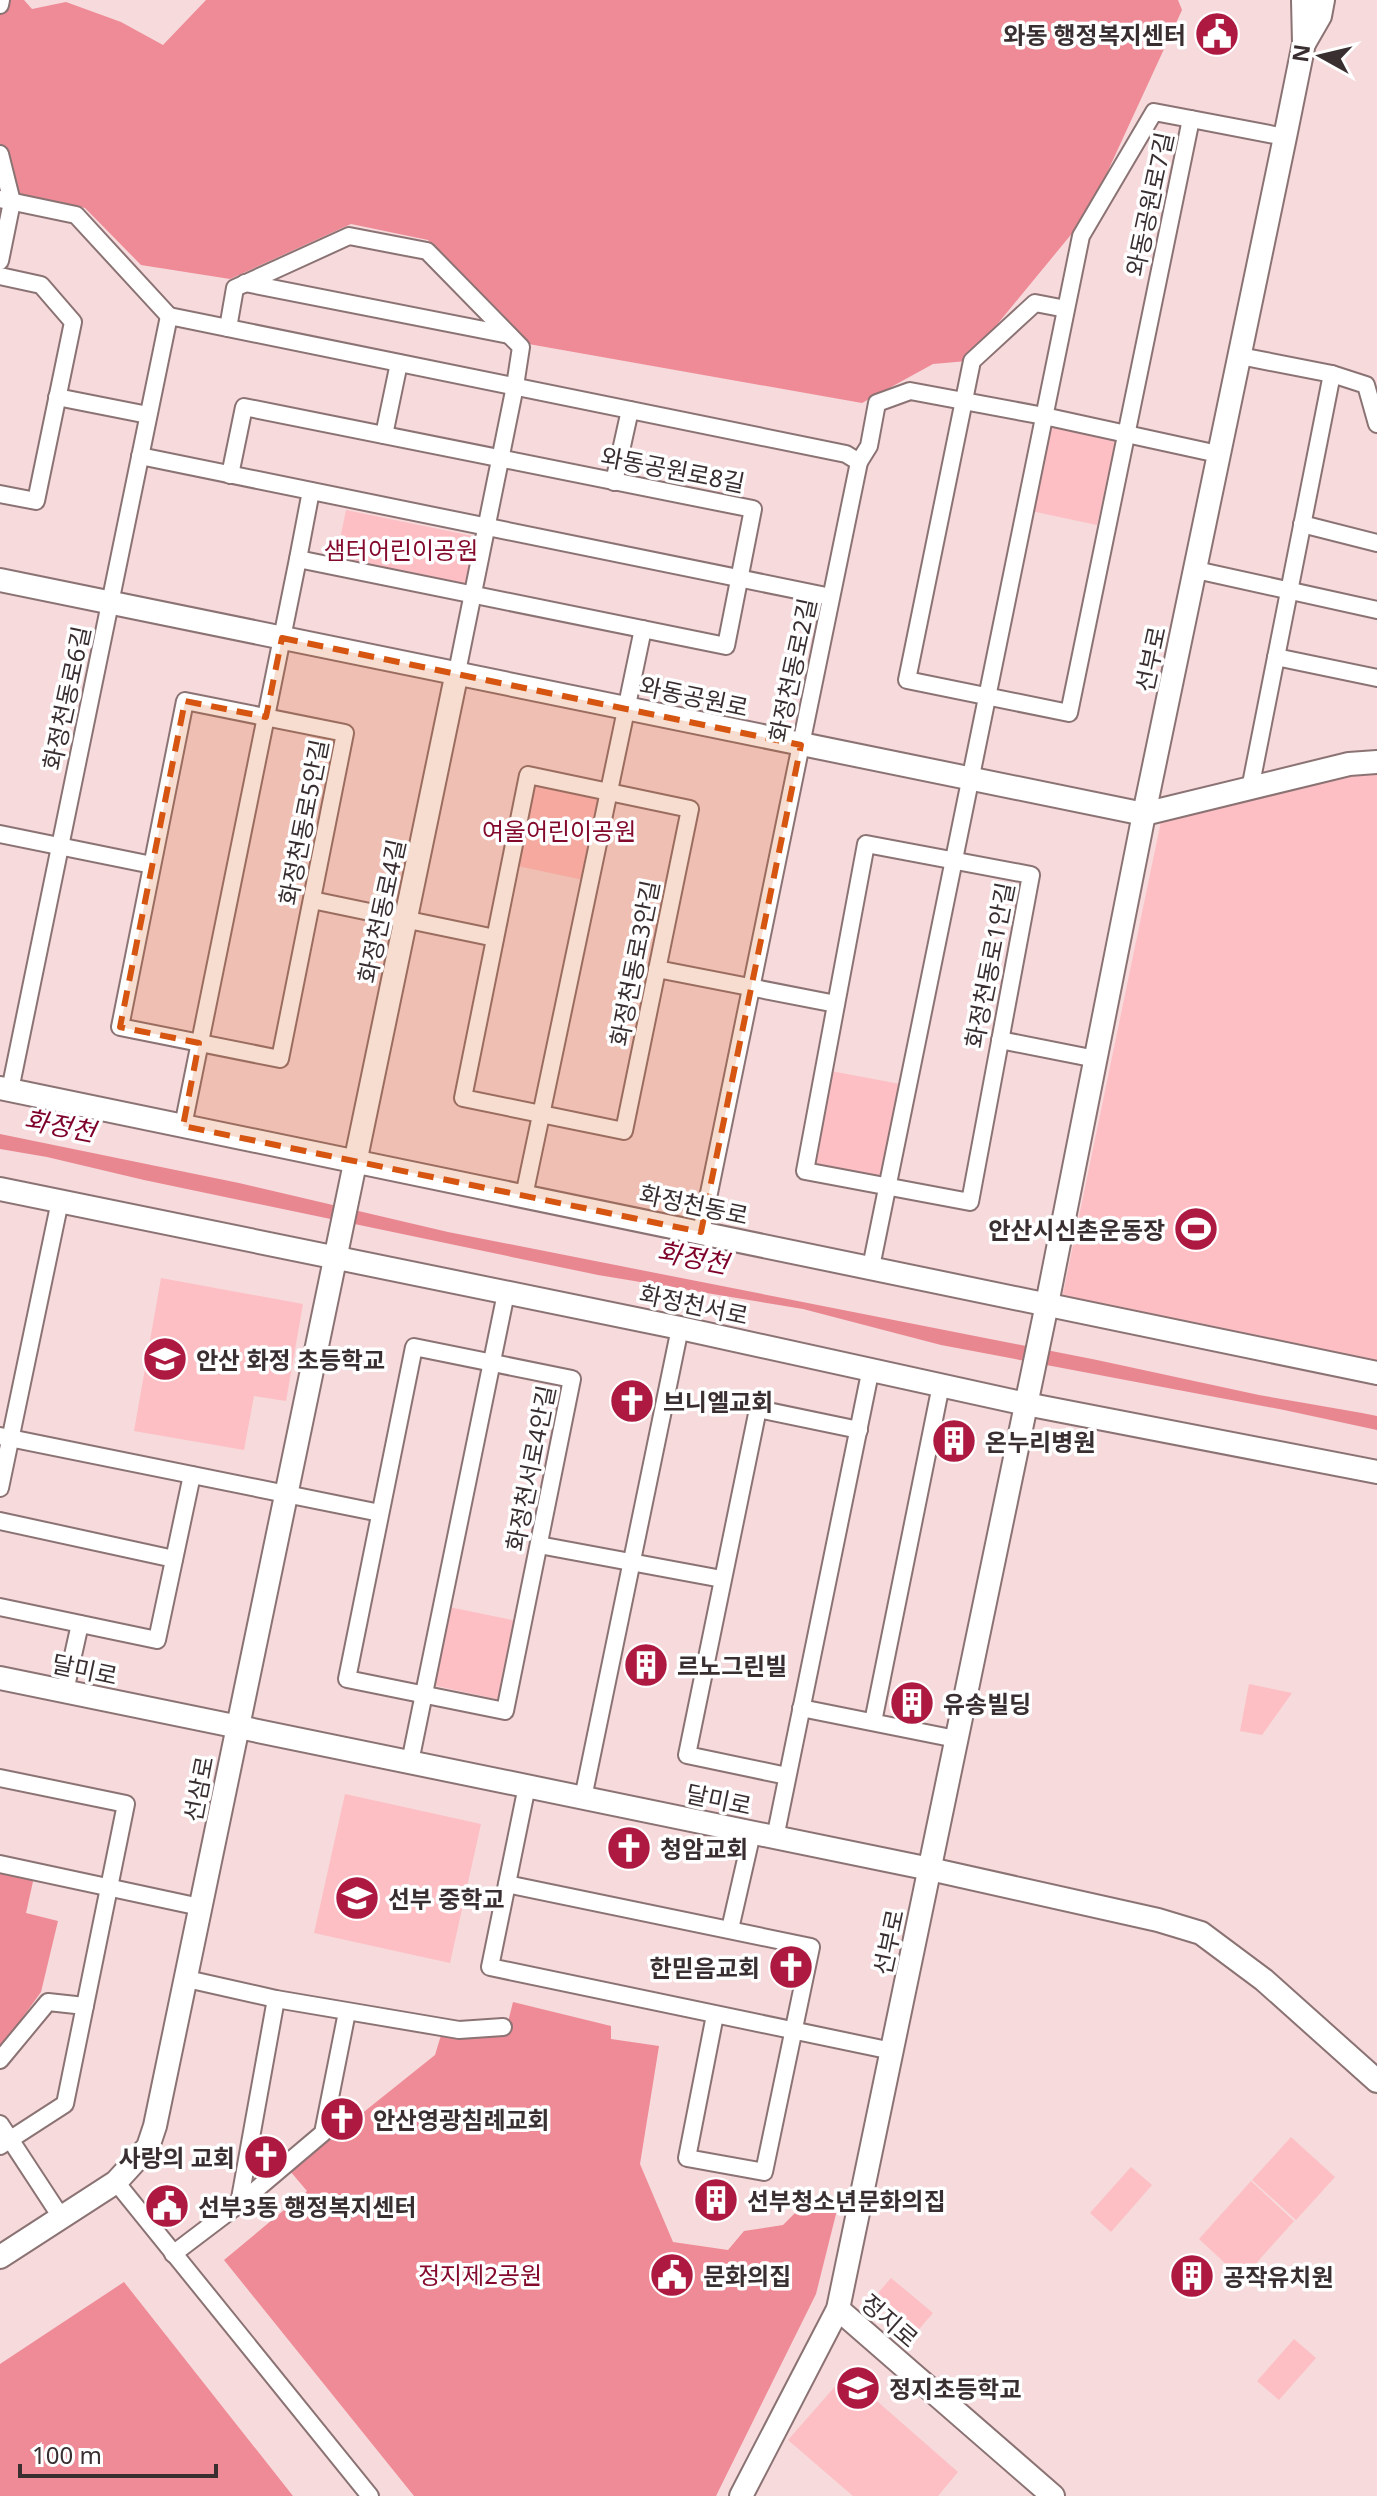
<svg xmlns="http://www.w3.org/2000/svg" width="1377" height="2496" font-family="'Noto Sans','Noto Sans KR',sans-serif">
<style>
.green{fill:#fdbfc4}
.forest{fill:#ee8b96}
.water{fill:#e98791}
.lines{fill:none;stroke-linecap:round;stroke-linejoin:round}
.street-casing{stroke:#8b7374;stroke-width:20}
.secondary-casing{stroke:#8b7374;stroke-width:26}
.street{stroke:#fff;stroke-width:16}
.secondary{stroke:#fff;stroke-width:22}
.marked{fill:#d65510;fill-opacity:0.2;stroke:#d65510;stroke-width:6;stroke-dasharray:16 10;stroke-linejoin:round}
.labels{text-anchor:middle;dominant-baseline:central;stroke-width:7;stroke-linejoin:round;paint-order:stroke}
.poi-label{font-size:24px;font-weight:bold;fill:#392f30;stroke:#fff;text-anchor:start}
.street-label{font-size:24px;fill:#392f30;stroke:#fff}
.park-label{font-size:24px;fill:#840a2d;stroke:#fff}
.water-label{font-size:26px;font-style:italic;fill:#7e0029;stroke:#fff}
</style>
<rect width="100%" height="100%" fill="#f6dadc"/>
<g class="green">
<polygon points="1049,424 1116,439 1097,525 1031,511"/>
<polygon points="346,510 478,537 468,591 335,564"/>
<polygon points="1377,769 1377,1370 1061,1303 1165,802"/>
<polygon points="530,779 606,795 588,881 513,865"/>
<polygon points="831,1071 900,1084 883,1176 880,1179 817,1169 814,1164"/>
<polygon points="161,1278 303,1304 286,1401 254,1396 244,1450 134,1431"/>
<polygon points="444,1606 517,1621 501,1700 427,1684"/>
<polygon points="1249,1684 1292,1693 1262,1735 1240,1731"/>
<polygon points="345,1794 481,1824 450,1963 314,1933"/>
<polygon points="1291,2137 1335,2177 1296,2220 1252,2180"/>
<polygon points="1131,2167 1152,2185 1111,2232 1090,2213"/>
<polygon points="1251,2181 1294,2221 1242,2279 1199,2239"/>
<polygon points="891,2278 933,2313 914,2335 872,2300"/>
<polygon points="1294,2339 1316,2358 1279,2400 1257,2381"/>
<polygon points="846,2374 958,2472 938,2496 853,2496 788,2440"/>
</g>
<g class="forest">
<polygon points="0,0 24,0 32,9 66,2 121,22 163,45 206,0 1178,0 1182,10 1088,214 967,361 933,364 862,403 523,343 428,240 351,224 230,279 141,265 85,208 0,190"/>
<polygon points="0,1870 34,1877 26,1913 58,1921 41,1992 0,2049"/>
<polygon points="513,2002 611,2026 611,2039 659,2046 640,2164 673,2242 728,2250 744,2231 783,2225 810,2198 839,2202 816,2294 716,2496 414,2496 224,2260 307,2191 290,2171 435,2055 442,2032 506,2030"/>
<polygon points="124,2282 293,2496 0,2496 0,2364"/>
</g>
<polygon class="water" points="0,1134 239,1183 448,1232 1097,1360 1259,1395 1362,1413 1377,1416 1377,1430 1284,1410 941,1345 803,1309 598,1275 144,1180 47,1157 0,1149"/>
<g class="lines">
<g class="street-casing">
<g id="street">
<polyline points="0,5 1,0"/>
<polyline points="1191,119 1285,137"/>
<polyline points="0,154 12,202 0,261"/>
<polyline points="0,199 76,215 169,316"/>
<polyline points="0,276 41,285 73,322 36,501 0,494"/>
<polyline points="245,283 509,335"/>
<polyline points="169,316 846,454 859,462 701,1232"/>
<polyline points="228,328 235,288 349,236 427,251 521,347 515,386 457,672"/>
<polyline points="1240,356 1332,374 1366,385 1377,424"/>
<polyline points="57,397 148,415"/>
<polyline points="384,435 399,363"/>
<polyline points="140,456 831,597"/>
<polyline points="859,462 869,446 877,403 910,391 1044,416 1218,454"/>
<polyline points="614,482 630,410"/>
<polyline points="1302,524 1377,543"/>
<polyline points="298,559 311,491"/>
<polyline points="1196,570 1377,610"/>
<polyline points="1276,657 1377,678"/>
<polygon points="185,701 345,733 280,1059 120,1027"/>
<polygon points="528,775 690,809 624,1131 463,1098"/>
<polyline points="1250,789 1332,374"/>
<polyline points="0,834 152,865"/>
<polygon points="866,844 1031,875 970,1202 805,1171"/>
<polyline points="312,900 495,938"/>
<polyline points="657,969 836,1004"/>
<polyline points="1000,1040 1096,1059"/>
<polyline points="10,1090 169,316"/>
<polyline points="183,1126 298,559 726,646 753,509 244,407 230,475"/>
<polyline points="524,1196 643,629"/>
<polyline points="871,1267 1081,236 1154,112 1191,119 1069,713 907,680 972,361 1035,303 1066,309"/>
<polygon points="414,1347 572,1379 505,1711 347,1679"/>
<polyline points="0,1436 380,1513"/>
<polyline points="0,1488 60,1201"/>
<polyline points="0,1521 174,1559"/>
<polyline points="539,1545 722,1579"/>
<polyline points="0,1607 157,1640 192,1475"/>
<polyline points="65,1691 80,1624"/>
<polyline points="801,1708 956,1739"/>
<polyline points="873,1722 941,1385"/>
<polyline points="410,1762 506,1293"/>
<polyline points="787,1776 687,1755 758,1409 859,1430"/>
<polyline points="0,1778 126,1804 65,2104 0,2146"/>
<polyline points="527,1786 490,1967 892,2051"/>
<polyline points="583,1798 680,1328"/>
<polyline points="775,1838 871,1368"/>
<polyline points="0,1864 200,1907"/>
<polyline points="507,1884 811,1947 764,2172 687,2158 715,2015"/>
<polyline points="730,1929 752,1833"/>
<polyline points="187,1979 276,1999 459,2030 503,2027"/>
<polyline points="0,2060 48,2002 85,2006"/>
<polyline points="0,2124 61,2217"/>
<polyline points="116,2182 370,2496"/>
<polyline points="239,2204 276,1999"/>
<polyline points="173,2254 239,2204 323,2133 347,2012"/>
</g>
</g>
<g class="secondary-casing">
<g id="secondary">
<polyline points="1305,42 1320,16 1323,0"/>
<polyline points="0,580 1144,814 1349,764 1377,762"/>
<polyline points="0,1088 1377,1373"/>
<polyline points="0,1189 680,1328 1026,1404 1377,1472"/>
<polyline points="0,1678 930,1869 1158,1920 1201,1933 1264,1980 1377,2081"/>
<polyline points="0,2257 116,2182 148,2147 155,2126 457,672"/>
<polyline points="838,2309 1053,2496"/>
<polyline points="741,2496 838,2309 1047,1304 1144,814 1285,137 1304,43 1303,0"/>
</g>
</g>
<use href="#street" class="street"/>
<use href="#secondary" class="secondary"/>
</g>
<path class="marked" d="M282,638L801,745L701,1232L183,1126L199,1043L120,1027L185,701L266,717Z"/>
<defs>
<g id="civic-disc" transform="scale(2.3)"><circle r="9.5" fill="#ad1940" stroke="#fff"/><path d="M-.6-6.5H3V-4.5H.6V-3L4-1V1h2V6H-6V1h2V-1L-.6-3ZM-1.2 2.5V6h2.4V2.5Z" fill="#fff"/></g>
<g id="stadium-disc" transform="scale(2.3)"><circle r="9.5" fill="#ad1940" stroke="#fff"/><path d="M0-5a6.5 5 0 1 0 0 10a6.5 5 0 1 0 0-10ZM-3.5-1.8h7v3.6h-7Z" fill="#fff"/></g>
<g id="school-disc" transform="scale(2.3)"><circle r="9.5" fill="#ad1940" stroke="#fff"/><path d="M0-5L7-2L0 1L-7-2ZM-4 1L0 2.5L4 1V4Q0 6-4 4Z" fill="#fff"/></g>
<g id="church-disc" transform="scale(2.3)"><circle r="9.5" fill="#ad1940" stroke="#fff"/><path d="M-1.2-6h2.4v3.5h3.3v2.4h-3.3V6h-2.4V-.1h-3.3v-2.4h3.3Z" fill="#fff"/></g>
<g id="building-disc" transform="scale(2.3)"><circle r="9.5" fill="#ad1940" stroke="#fff"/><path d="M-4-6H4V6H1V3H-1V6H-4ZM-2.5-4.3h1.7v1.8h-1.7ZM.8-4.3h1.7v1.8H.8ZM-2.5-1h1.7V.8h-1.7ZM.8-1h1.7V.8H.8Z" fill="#fff"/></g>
</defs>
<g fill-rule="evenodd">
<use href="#civic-disc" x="1217" y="34"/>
<use href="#stadium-disc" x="1196" y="1229"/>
<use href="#school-disc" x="165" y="1359"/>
<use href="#church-disc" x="632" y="1401"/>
<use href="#building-disc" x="954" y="1441"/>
<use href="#building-disc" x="646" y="1665"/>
<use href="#building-disc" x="912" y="1703"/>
<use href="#church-disc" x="629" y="1848"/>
<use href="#school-disc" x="357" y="1898"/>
<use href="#church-disc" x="791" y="1967"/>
<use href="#church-disc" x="342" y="2119"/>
<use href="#church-disc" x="266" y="2157"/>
<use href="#building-disc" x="716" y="2200"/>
<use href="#civic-disc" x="167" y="2206"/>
<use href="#civic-disc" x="672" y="2275"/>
<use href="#building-disc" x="1192" y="2276"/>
<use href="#school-disc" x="858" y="2388"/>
</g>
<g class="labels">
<g class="poi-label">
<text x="1186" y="34" text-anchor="end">와동 행정복지센터</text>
<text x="1165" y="1229" text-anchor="end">안산시신촌운동장</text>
<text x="196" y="1359">안산 화정 초등학교</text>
<text x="663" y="1401">브니엘교회</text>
<text x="985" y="1441">온누리병원</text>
<text x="677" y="1665">르노그린빌</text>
<text x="943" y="1703">유송빌딩</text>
<text x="660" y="1848">청암교회</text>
<text x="388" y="1898">선부 중학교</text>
<text x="760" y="1967" text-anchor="end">한믿음교회</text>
<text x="373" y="2119">안산영광침례교회</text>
<text x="235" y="2157" text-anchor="end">사랑의 교회</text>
<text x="747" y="2200">선부청소년문화의집</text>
<text x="198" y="2206">선부3동 행정복지센터</text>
<text x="703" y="2275">문화의집</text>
<text x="1223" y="2276">공작유치원</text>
<text x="889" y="2388">정지초등학교</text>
</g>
<g class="street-label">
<text transform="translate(1149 204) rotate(-78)">와동공원로7길</text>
<text transform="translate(673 469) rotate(11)">와동공원로8길</text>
<text transform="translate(1150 659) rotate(-78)">선부로</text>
<text transform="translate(792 670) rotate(-78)">화정천동로2길</text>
<text transform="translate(694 696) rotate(12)">와동공원로</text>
<text transform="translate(66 698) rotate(-78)">화정천동로6길</text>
<text transform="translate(303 822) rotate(-79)">화정천동로5안길</text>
<text transform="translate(381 911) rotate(-78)">화정천동로4길</text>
<text transform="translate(634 963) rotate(-79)">화정천동로3안길</text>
<text transform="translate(989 965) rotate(-79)">화정천동로1안길</text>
<text transform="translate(694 1204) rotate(12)">화정천동로</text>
<text transform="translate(694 1304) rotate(12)">화정천서로</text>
<text transform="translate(530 1468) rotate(-79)">화정천서로4안길</text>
<text transform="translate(85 1669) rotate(12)">달미로</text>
<text transform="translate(198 1789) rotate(-79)">선삼로</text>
<text transform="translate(719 1799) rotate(12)">달미로</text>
<text transform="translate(888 1942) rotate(-78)">선부로</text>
<text transform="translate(890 2320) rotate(41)">정지로</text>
</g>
<g class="park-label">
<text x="401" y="549">샘터어린이공원</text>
<text x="559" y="830">여울어린이공원</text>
<text x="480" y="2274">정지제2공원</text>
</g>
<g class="water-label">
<text transform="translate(60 1125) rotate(11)">화정천</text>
<text transform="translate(693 1257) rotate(11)">화정천</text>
</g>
</g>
<g transform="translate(1321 56) rotate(278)" stroke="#ffffff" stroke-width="6" paint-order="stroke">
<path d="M0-6L14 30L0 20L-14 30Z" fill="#392f30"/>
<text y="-12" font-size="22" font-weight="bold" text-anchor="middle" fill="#392f30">N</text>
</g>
<path d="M20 2464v12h196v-12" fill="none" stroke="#392f30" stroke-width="4"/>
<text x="32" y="2464" font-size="24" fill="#392f30" stroke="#ffffff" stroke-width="6" paint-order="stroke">100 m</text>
</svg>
